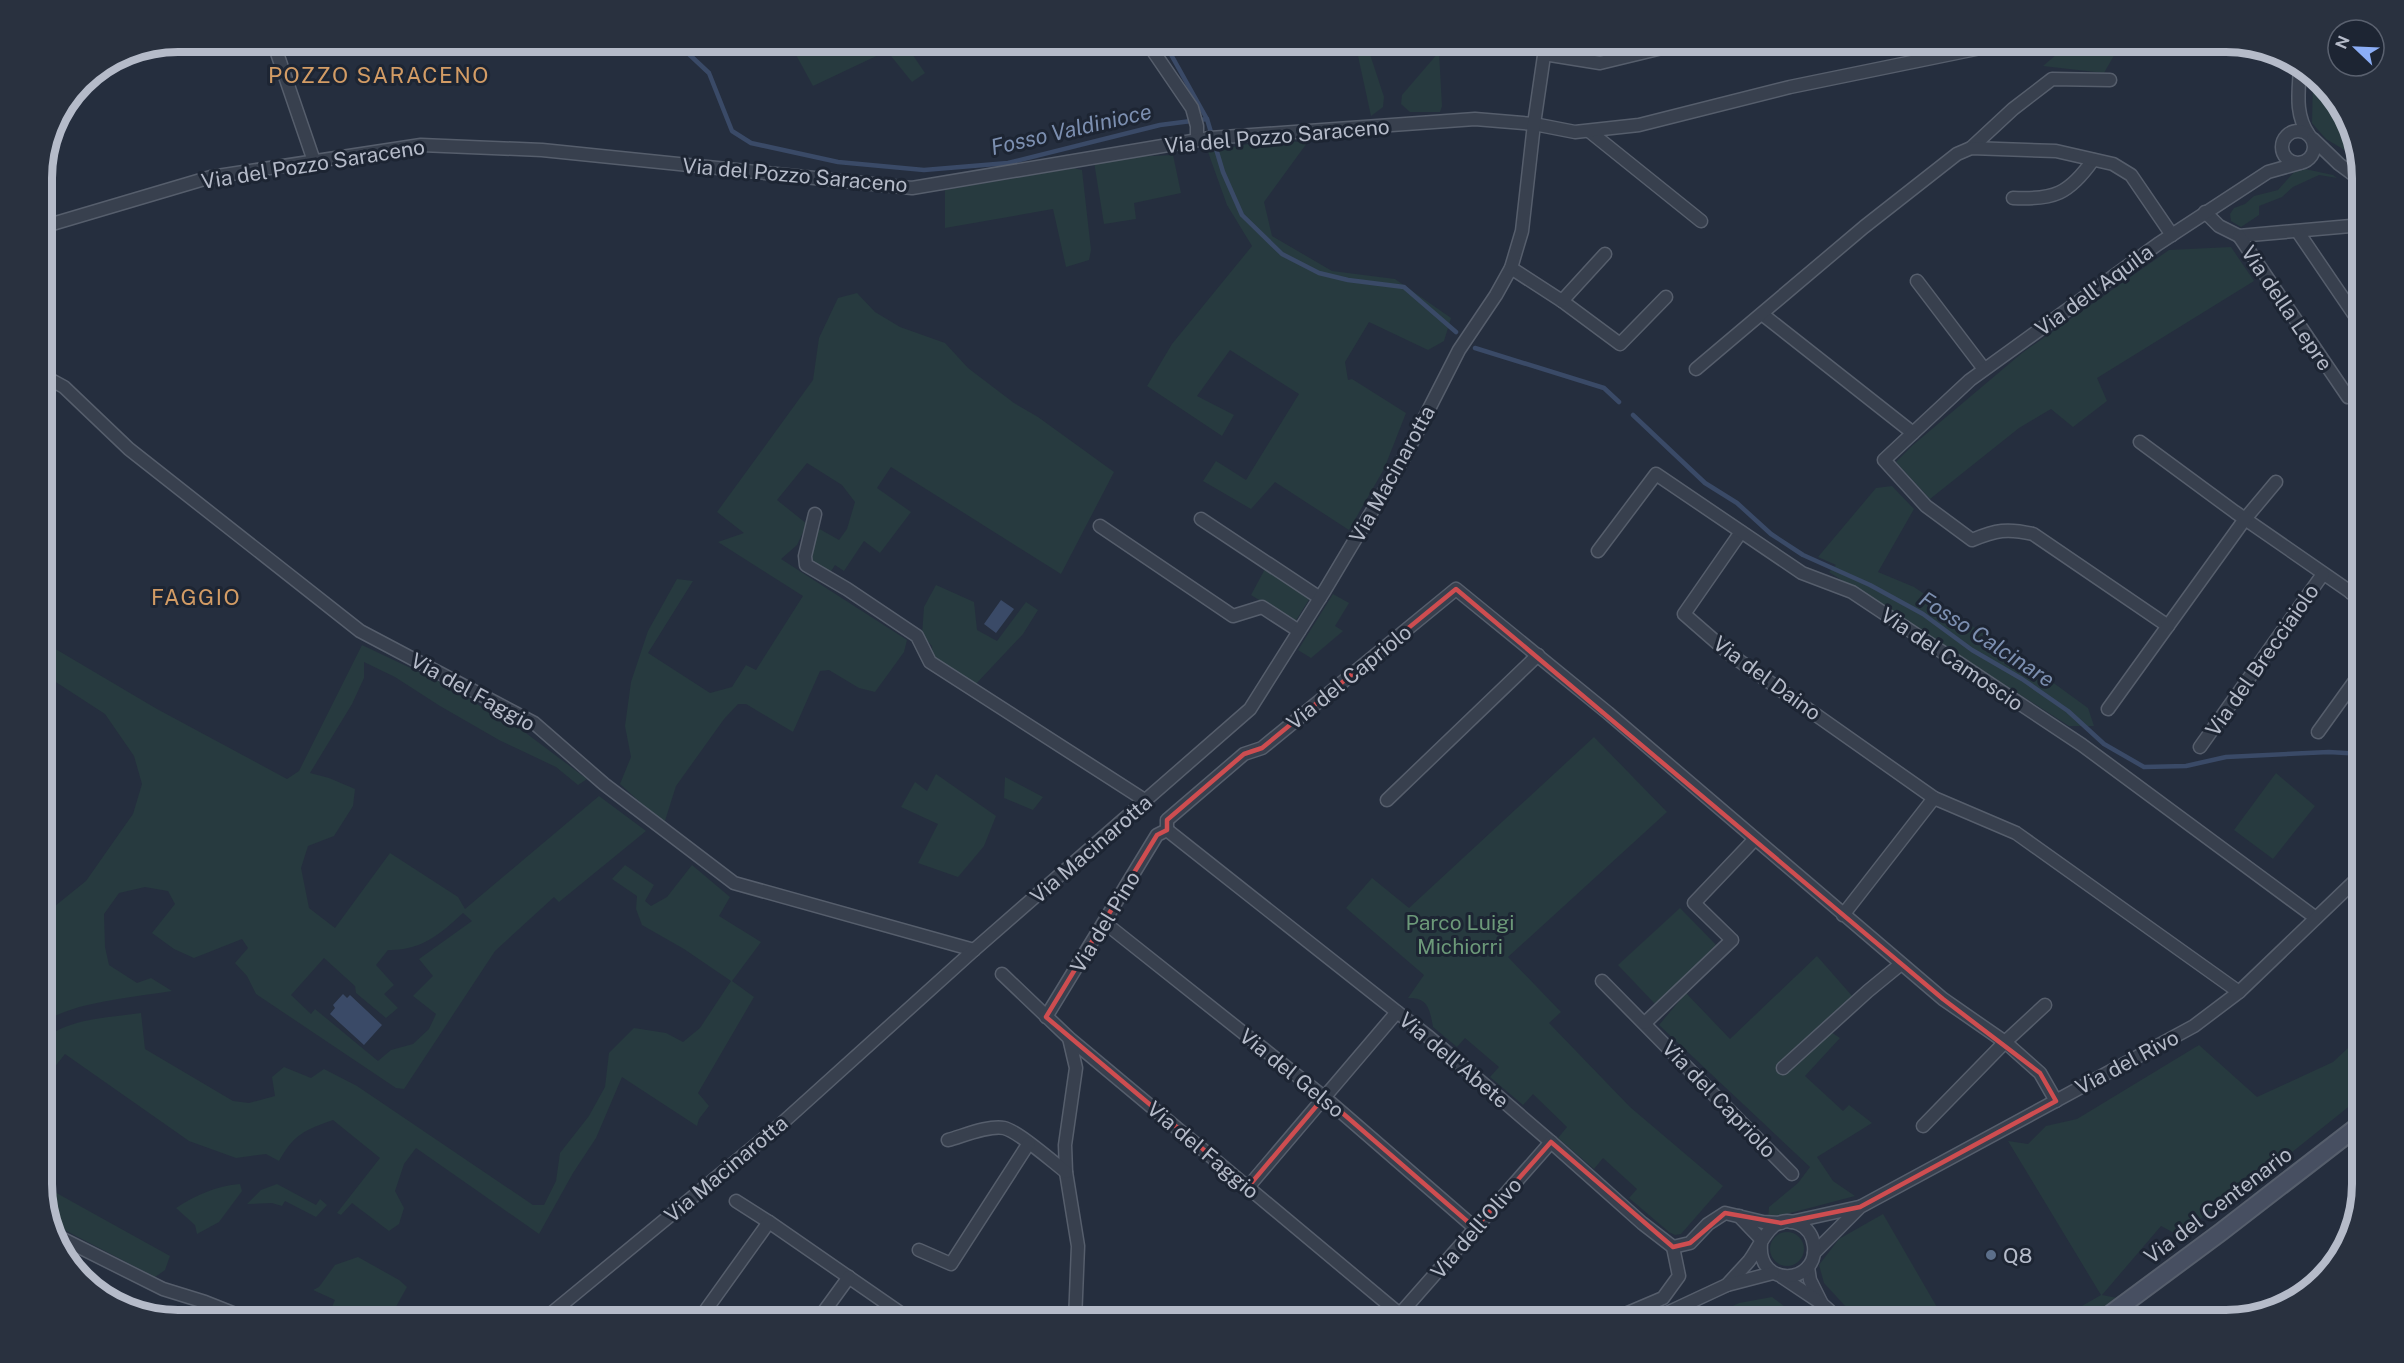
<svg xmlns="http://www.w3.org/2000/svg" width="2404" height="1363" font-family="'Public Sans',sans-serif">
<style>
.green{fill:#273a3f;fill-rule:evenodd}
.water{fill:#3a4a67}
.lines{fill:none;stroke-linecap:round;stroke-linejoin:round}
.stream{stroke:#3a4a67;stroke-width:4.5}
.street-casing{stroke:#565e6c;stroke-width:15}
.secondary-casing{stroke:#565e6c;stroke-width:20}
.street{stroke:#38404e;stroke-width:12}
.secondary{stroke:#474f61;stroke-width:16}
.marked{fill:none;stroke:#ce4d50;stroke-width:4.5;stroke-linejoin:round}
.service-dot{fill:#5c6f8a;stroke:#1d2533;stroke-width:2}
.labels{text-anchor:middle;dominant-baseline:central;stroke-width:6;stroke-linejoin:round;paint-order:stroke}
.street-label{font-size:21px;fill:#b5bbc9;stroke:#1d2533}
.park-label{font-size:21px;fill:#6c9979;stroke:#1d2533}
.poi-label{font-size:21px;fill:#b5bbc9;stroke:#1d2533;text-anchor:start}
.neighbourhood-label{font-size:22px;letter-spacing:1.5px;fill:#d39c65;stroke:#1d2533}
.water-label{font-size:22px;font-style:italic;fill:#7c8fb0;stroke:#1d2533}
.rim{fill:none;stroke:#b5bbc9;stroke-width:8}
</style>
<rect width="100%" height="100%" fill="#252e3e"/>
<g class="green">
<polygon points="789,42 904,42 925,73 912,82 887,51 813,86"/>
<polygon points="1355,42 1366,42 1384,97 1383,107 1371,116"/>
<polygon points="2077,42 2124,42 2121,43 2104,73 2043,66 2070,43"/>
<polygon points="1439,52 1442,106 1440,112 1410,112 1401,104 1402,95"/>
<polygon points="2313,79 2344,110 2358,158 2326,139 2312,123"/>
<polygon points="1273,139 1307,143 1264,202 1272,236 1332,271 1395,279 1451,318 1444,341 1428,350 1369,322 1345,362 1348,380 1352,379 1406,413 1384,469 1349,530 1275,482 1251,509 1203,481 1216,461 1246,480 1299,394 1230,350 1197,396 1234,415 1222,436 1147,386 1172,344 1252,246 1227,205 1208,152"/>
<polygon points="1173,155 1181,193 1134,203 1136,219 1104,224 1094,162 1126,157"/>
<polygon points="1074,168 1082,170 1091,250 1089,260 1066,267 1053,209 945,228 945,190"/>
<polygon points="2305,169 2333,175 2337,178 2319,175 2293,187 2282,197 2259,206 2259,215 2241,227 2231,221 2230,214 2234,208 2245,204 2254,196 2278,190 2294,172"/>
<polygon points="2231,247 2254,281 2097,378 2107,401 2073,427 2051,409 2019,428 1930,499 1896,462 1913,445 2022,353 2169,250"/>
<path d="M857,293L875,312L900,327L945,343L968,368L1014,403L1038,417L1114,472L1061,574L891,467L877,488L911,512L880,553L864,541L844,571L835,565L830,573C804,560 810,552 816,527L839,540L847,529L855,502L842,485L807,463L777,500L807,524L797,545L781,559L907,640L904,652L875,692L859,688L829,670L820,671L793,732L746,704H738L724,719L676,786L664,824L620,784L631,757L625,726L631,682L648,631L677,579L693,581L648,653L710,693L732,687L746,665L756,670L803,596L718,542L744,533L717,512L813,380L819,338L838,298Z"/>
<polygon points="1892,486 1914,509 1878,572 1914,587 2011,652 2088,708 2094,726 2069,726 1829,572 1836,565 1818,557 1876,488"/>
<polygon points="1265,569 1310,598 1295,622 1251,595"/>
<polygon points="936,585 974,602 977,630 997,641 1026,602 1038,610 1023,634 974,686 933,657 932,646 922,635 924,607"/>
<polygon points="1333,594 1349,603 1335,626 1343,631 1311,658 1298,650"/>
<path d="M42,641L157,709L287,779L299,771L362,645L457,690L493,715L514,724L587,779L578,785L556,767L499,740L440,706L395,677L364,662V678L352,704L310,773L329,778L355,789L353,806L334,836L308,846L301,868L309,908L335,928L390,853L458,897L465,909L599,796L646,831L559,902L554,897L495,951L404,1089L396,1088L256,994L247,976L235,963L248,948L242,939L194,958L174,949L152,933L175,904L168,891L145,887L119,893L104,914L105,947L109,965L137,983L151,978L172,991C137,997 69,1002 42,1024V908L55,906L86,881L133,814L142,784L134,756L105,714L42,673ZM463,913L472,921L419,959L433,976L413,996L436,1014L429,1029L413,1044L391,1050L378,1061L315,1009L311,1014L291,995L324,958L355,986L356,993L386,1018L398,1008L384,994L394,985L376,965L388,950C421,951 440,934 463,913Z"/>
<path d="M1594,737L1667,812L1508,957L1561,1012L1549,1023L1630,1107L1723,1186L1681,1234L1675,1235L1669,1232L1629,1198L1637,1189L1603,1158L1594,1169L1558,1138L1567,1127L1533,1094L1523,1105L1490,1077L1499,1067L1465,1038L1457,1047L1433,1027C1430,1010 1428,997 1408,998L1424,975L1346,908L1372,878L1409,908Z"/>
<polygon points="2276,773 2315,806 2273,859 2234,830"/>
<polygon points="936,774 996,816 984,846 958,877 918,863 938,824 901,807 915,782 927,791"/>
<polygon points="1005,777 1043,797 1033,810 1004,798"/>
<path d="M625,865L654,885L645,901L651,906L667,897L692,865L730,897L719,916L761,942L732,981L754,997L698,1093L709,1106L699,1119L697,1126L622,1077L596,1138L573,1173L539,1234L416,1148L404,1164L395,1191L404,1208L399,1224L389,1231L352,1203L341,1215L337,1213L380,1158L333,1120C305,1130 294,1134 279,1161L266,1154L236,1158L189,1141L65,1054L42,1083V1040C71,1018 106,1018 141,1013L145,1049L233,1101L249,1103L275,1096L272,1077L284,1067L311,1078L324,1069L357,1086L533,1205H544L556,1181L560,1153L589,1116L605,1087L609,1053L634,1028L666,1033L683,1042L700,1028L731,981L684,949L642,925L636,909L637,896L612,879Z"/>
<polygon points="1680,908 1718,947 1657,1006 1618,965"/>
<polygon points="1817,956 1853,997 1822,1026 1840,1038 1805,1076 1843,1111 1849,1105 1872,1123 1817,1157 1833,1181 1855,1196 1768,1219 1769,1207 1798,1183 1810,1167 1659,1025 1686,993 1730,1039"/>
<polygon points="2362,1035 2362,1096 2281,1161 2178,1235 2161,1226 2102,1295 2117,1298 2081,1321 2056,1321 2101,1295 2008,1141 2028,1144 2046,1126 2077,1119 2199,1045 2257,1097 2333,1062"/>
<path d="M240,1184L242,1191L219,1222L197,1234L195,1225L176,1208C196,1195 216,1186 240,1184Z"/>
<polygon points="277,1184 316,1205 320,1199 327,1205 316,1217 285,1201 282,1206 272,1203 247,1204 261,1190"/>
<polygon points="42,1185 170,1256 165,1270 155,1277 53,1224 42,1193"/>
<polygon points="1883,1214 1945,1321 1859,1321 1824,1283 1819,1265 1839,1239"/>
<circle cx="1787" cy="1249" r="17"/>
<polygon points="358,1257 399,1280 407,1287 388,1321 326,1321 335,1300 313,1290 319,1287 335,1265"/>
<polygon points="1772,1297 1804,1321 1701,1321 1739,1303"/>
</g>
<g class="water">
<polygon points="1001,600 1014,609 996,633 984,624"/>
<polygon points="343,994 347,998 350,995 382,1025 364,1045 330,1014 335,1008 333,1005"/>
</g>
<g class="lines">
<g class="stream">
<polyline points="676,42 709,73 732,131 751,143 838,162 924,170 1008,163 1160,125 1207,119"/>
<polyline points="1164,42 1207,119 1223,172 1242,215 1282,254 1319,273 1348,280 1404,287 1456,332"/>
<polyline points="1475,348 1604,388 1619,402"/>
<polyline points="1633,415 1705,483 1737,503 1771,534 1803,555 1870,585 1923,614 1972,650 2022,679 2068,711 2104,744 2144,767 2186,766 2226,757 2329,752 2362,754"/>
</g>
<g class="street-casing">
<g id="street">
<polyline points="278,42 277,53 314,161"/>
<polyline points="1147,42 1192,108 1197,126 1197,140"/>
<polyline points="1544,54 1600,63 1687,42"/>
<path d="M2300,67C2299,90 2294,114 2309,135"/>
<circle cx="2298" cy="147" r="16"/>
<polyline points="1589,131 1701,221"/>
<polyline points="2313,139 2339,164 2362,181"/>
<polyline points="1971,148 2013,109 2052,79 2110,80"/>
<path d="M2013,198C2054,200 2069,194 2093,160"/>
<polyline points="2205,212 2219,226 2239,236 2362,225"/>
<polyline points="42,227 211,177 421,145 542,150 912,188 1210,138 1475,119 1534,124 1575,132 1639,125 1790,87 2010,42"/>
<polyline points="2298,232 2362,326"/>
<polyline points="2239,236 2348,397 2362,393"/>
<polyline points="1511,268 1562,301 1620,344 1666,297"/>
<polyline points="1917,281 1984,369"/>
<polyline points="1562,301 1605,254"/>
<polyline points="1762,314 1913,433"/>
<polyline points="1696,369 1864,227 1957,154 1971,148 2056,151 2113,164 2131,175 2172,235"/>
<polyline points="42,375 64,387 129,449 360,631 534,723 604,784 734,883 974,950"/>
<polyline points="2140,442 2235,512 2362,600"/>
<polyline points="815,514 805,556 806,565 847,589 917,636 930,662 1146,801"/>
<polyline points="1201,519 1320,598"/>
<polyline points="1100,526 1233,616 1262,607 1299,631"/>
<polyline points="1741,532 1684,614 1731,655 1934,798 2016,833 2239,992"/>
<polyline points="1598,551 1656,474 1802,573 1852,592 2082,745 2316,918"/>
<polyline points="2351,593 2362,578"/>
<path d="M2168,626L2033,534C2007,528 1996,530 1972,540L1926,506L1884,460L1970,380L2158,244L2268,172L2300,163"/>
<polyline points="2108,709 2245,519 2276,482"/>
<polyline points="2318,732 2362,671"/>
<polyline points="2200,747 2323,574"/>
<polyline points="1387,800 1538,655"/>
<polyline points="1167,830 1167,820 1244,754 1262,748 1456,589 1608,713 1943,999 2005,1042 2040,1073 2056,1101"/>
<polyline points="1167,830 1430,1038 1551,1142 1642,1223 1673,1247 1690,1243 1708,1224 1725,1213 1763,1222 1781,1223"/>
<polyline points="1843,915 1934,798"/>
<polyline points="1105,923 1324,1097 1475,1228"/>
<polyline points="1002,974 1069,1038 1408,1321"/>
<polyline points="1602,981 1792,1174"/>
<polyline points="1046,1017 1157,835 1167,830"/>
<polyline points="1645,1023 1732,940 1694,903 1755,839"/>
<polyline points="1069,1038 1076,1068 1065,1145 1066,1172 1078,1246 1075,1321"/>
<polyline points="1783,1068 1868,991 1901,964"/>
<polyline points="1923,1126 2005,1042 2045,1005"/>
<path d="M948,1140C963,1136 989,1125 1004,1128C1018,1131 1053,1162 1066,1172"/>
<polyline points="1248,1187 1397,1012"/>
<polyline points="736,1201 769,1222"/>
<polyline points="1739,1216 1762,1240"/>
<polyline points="1791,1222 1859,1207"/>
<polyline points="57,1236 163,1289 205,1302 253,1321"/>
<polyline points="919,1250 951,1264 1029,1143"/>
<polyline points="1814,1253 1860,1207 2194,1026 2239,992 2362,874"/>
<polyline points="1808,1267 1810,1280 1821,1302"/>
<polyline points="1782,1277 1821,1303 1841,1321"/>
<path d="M1727,1285C1734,1277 1742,1269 1749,1261C1762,1244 1771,1211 1799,1224C1808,1228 1813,1237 1814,1246C1818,1285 1757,1288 1761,1244"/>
<polyline points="1400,1314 1551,1142"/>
<polyline points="542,1321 780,1125 974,950 1250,709 1325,590 1405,456 1459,350 1496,295 1511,268 1522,231 1534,124 1546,42"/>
<polyline points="698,1321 769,1222 912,1321"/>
<polyline points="817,1321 849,1277"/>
<polyline points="1609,1321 1663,1298 1679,1276 1673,1247"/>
<polyline points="1650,1321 1727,1285 1773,1273"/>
</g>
</g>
<g class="secondary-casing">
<polyline id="secondary" points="2101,1321 2221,1232 2362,1123"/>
</g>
<use href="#street" class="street"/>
<use href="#secondary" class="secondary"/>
</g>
<path class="marked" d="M1456,589L1943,999L2040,1073L2056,1101L1860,1207L1781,1223L1725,1213L1690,1243L1673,1247L1551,1142L1475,1228L1324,1097L1248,1187L1046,1017L1157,835L1167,830V820L1244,754L1262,748Z"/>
<circle class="service-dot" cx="1991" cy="1255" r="6"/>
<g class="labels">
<g class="street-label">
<text transform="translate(1277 136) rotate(-5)">Via del Pozzo Saraceno</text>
<text transform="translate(313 164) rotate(-9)">Via del Pozzo Saraceno</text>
<text transform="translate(795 175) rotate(5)">Via del Pozzo Saraceno</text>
<text transform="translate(2094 290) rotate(-36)">Via dell'Aquila</text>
<text transform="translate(2287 308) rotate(56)">Via della Lepre</text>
<text transform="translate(1392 474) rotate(-61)">Via Macinarotta</text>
<text transform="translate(1952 659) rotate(34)">Via del Camoscio</text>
<text transform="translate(2262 660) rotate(-55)">Via del Brecciaiolo</text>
<text transform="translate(1349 677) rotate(-39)">Via del Capriolo</text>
<text transform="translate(1767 678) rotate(36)">Via del Daino</text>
<text transform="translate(473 692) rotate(29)">Via del Faggio</text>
<text transform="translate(1091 849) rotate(-41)">Via Macinarotta</text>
<text transform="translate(1105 922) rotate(-59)">Via del Pino</text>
<text transform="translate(1454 1060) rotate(40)">Via dell'Abete</text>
<text transform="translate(2127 1062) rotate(-28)">Via del Rivo</text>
<text transform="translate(1292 1073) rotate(39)">Via del Gelso</text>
<text transform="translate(1719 1099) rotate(46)">Via del Capriolo</text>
<text transform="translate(1203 1150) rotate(40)">Via del Faggio</text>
<text transform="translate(726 1169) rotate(-40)">Via Macinarotta</text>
<text transform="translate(2218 1205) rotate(-37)">Via del Centenario</text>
<text transform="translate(1476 1228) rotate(-49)">Via dell'Olivo</text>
</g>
<g class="park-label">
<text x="1460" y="922">Parco Luigi<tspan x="1460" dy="24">Michiorri</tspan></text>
</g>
<g class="poi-label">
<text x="2003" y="1255">Q8</text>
</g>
<g class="neighbourhood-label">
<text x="379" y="75">POZZO SARACENO</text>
<text x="196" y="597">FAGGIO</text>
</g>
<g class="water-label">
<text transform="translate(1071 129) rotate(-13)">Fosso Valdinioce</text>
<text transform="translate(1987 639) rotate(33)">Fosso Calcinare</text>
</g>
</g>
<path d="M0 0H2404V1363H0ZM178 52H2226A126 126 0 0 1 2352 178V1184A126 126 0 0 1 2226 1310H178A126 126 0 0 1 52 1184V178A126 126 0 0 1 178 52Z" fill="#29313f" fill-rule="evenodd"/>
<path class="rim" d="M178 52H2226A126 126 0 0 1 2352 178V1184A126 126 0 0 1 2226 1310H178A126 126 0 0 1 52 1184V178A126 126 0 0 1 178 52Z"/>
<g transform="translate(2356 48) rotate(293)"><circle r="28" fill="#1d2533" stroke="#5a616f" stroke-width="1.5"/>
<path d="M0-4.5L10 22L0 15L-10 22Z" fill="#8caef6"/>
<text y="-9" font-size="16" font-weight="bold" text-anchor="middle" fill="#b5bbc9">N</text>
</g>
</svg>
